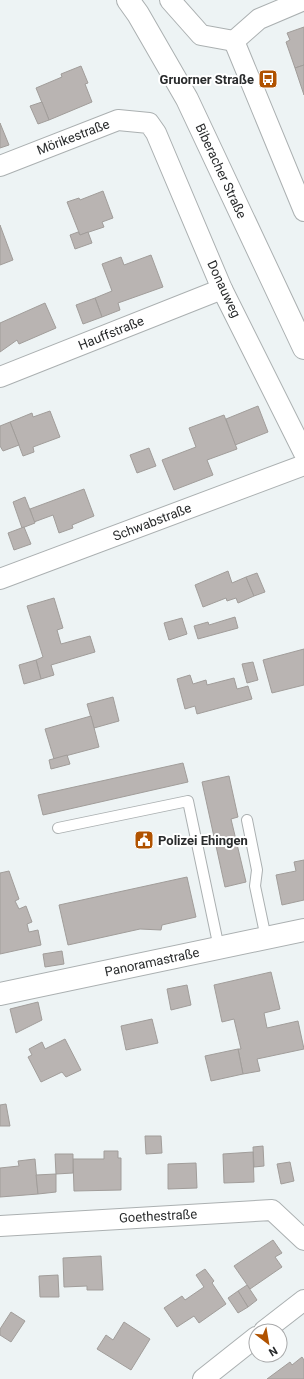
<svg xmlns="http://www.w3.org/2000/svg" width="304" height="1379" font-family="Roboto,sans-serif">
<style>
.building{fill:#b9b4b2;stroke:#a19d9a}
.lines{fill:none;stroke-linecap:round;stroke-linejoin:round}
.service-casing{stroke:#abb0b1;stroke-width:12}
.minor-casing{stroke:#abb0b1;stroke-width:22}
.tertiary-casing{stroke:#abb0b1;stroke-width:24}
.service{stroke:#fff;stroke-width:10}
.minor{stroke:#fff;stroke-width:20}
.tertiary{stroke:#fff;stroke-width:22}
.labels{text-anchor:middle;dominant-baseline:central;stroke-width:4;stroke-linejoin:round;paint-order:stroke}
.poi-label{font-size:13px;font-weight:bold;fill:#292b2c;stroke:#fff;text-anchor:end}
.street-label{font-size:13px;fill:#292b2c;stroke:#fff}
</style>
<rect width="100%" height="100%" fill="#edf3f4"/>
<g class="building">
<polygon points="304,27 304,65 295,68 286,42 290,40 287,33"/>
<polygon points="304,65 304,95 295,68"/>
<polygon points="81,66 88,83 85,84 92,102 49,120 36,88 62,77 61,74"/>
<polygon points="42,102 49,120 38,124 30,106"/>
<polygon points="0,123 9,145 0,148"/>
<polygon points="103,191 113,218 102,222 104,227 80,235 67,202 79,198 80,200"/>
<polygon points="0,225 13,260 0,265"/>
<polygon points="78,232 80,235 88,232 92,243 75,249 70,235"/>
<polygon points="151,255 163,287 118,303 120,310 102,317 95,298 112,291 102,264 121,257 124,265"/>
<polygon points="95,298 102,317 83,324 76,305"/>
<polygon points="45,303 56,328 19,344 17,340 0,352 0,323"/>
<polygon points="258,406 268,432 235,445 226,419"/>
<polygon points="50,411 60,437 33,447 34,452 23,456 10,422 32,413 33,417"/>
<polygon points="224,415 237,449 207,460 213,475 174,490 162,460 196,447 189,428"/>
<polygon points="10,422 19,445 3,451 0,446 0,426"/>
<polygon points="149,448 156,466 137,473 130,455"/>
<polygon points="84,489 94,516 72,525 73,528 59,533 53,515 34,522 30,509"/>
<polygon points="25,497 35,523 22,528 13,502"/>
<polygon points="24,527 31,544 14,550 8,533"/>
<polygon points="228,571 232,583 246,577 254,596 238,603 236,598 227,601 226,598 203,607 195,585"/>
<polygon points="257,573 265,592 254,596 246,577"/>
<polygon points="54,598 63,628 57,630 61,644 90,636 95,652 51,665 54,675 41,679 36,660 43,657 27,606"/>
<polygon points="235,617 238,628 198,639 194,626 208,622 209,625"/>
<polygon points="182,618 187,634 169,640 164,623"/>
<polygon points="304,649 304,685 272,693 263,660"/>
<polygon points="36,660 41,679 24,684 19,665"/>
<polygon points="253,662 258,680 247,683 242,664"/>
<polygon points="190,675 193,684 206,680 207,685 234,678 237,689 248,686 252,699 197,714 195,706 185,709 177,679"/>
<polygon points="113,697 119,721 94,728 87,704"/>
<polygon points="91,716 99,747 54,759 45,729"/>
<polygon points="67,755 70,764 51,769 49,760"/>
<polygon points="183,763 188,782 43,815 38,795"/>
<polygon points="229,776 238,817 231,819 246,882 225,887 202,782"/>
<polygon points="304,860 304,900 282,905 276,875 296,871 294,862"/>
<polygon points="9,871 19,899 15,901 19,909 26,906 32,922 27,924 29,932 38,930 41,945 0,954 0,873"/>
<polygon points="187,877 196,917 162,925 161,930 140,929 68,945 59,905"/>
<polygon points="62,951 64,964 45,967 43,954"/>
<polygon points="271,972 280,1009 264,1013 267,1028 298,1021 304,1049 257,1059 260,1071 243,1074 238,1049 241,1049 234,1019 222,1022 214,985"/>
<polygon points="187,985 191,1005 171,1010 167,989"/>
<polygon points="38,1002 42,1020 16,1033 10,1009"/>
<polygon points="152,1019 158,1043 126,1050 121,1026"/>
<polygon points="65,1039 81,1070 66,1077 62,1072 41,1082 28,1057 32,1055 29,1049 42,1042 45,1049"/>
<polygon points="238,1049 243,1074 211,1081 205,1056"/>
<polygon points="6,1104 10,1126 0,1126 0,1105"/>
<polygon points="145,1136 161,1136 162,1153 146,1154"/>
<polygon points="263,1146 264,1166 254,1167 253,1147"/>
<polygon points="104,1151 118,1151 118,1158 121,1158 121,1190 74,1191 73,1159 104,1159"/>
<polygon points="253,1152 254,1182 224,1183 223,1154"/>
<polygon points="55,1154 73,1154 73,1173 56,1174"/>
<polygon points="35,1159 38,1194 0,1197 0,1168 19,1166 18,1161"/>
<polygon points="290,1162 294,1181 281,1184 277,1164"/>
<polygon points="196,1163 197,1188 168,1189 168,1164"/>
<polygon points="56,1174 56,1192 38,1194 36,1175"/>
<polygon points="273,1240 282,1253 275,1257 282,1267 250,1289 234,1266"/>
<polygon points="101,1256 103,1290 87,1290 87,1286 64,1287 63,1258"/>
<polygon points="205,1269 214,1281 212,1283 226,1304 199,1323 194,1316 177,1327 164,1308 182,1296 185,1300 204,1287 196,1275"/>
<polygon points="58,1275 59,1297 40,1297 39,1276"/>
<polygon points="247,1285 257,1300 248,1307 238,1291"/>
<polygon points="238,1291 248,1307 238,1313 228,1298"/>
<polygon points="11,1312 25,1321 11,1342 0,1335 0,1329"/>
<polygon points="124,1322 150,1339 131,1370 97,1349 106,1335 113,1340"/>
<polygon points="302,1357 304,1360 304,1379 267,1379 290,1362 292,1365"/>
</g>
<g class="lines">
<g class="service-casing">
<g id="service">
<polyline points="247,820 257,870 255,886 266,938"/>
<polyline points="58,828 188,801 219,948"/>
</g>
</g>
<g class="minor-casing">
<g id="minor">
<polyline points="170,0 201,35 234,41"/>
<polyline points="234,41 304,211"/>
<polyline points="234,41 259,19 304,0"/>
<polyline points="0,166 118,120 149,123 156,133 222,289 304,453"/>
<polyline points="0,377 222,289"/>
<polyline points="0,579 304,465"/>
<polyline points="0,1226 272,1210 304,1240"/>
<polyline points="264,1331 304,1300"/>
<polyline points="203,1379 256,1337"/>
</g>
</g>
<g class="tertiary-casing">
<g id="tertiary">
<polyline points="128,0 138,14 187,99 304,348"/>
<polyline points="0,994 304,930"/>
</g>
</g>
<use href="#service" class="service"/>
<use href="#minor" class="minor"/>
<use href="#tertiary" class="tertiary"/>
</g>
<defs>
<g id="bus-square" transform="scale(1)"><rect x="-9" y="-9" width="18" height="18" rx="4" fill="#b05200" stroke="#fff"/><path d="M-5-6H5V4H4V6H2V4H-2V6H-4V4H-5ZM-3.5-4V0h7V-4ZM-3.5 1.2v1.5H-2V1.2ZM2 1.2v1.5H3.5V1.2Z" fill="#fff"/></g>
<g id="civic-square" transform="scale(1)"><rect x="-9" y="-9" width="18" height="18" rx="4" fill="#b05200" stroke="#fff"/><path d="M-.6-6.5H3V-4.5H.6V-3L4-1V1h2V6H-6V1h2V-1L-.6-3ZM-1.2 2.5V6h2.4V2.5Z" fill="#fff"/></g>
</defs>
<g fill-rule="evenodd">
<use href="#bus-square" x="268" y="79"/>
<use href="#civic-square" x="144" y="840"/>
</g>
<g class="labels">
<g class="poi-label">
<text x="254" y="79">Gruorner Straße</text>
<text x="158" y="840" text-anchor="start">Polizei Ehingen</text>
</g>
<g class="street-label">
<text transform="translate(73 137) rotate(-21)">Mörikestraße</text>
<text transform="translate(221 171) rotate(65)">Biberacher Straße</text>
<text transform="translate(224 289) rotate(65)">Donauweg</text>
<text transform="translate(111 333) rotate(-22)">Hauffstraße</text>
<text transform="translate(152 522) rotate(-21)">Schwabstraße</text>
<text transform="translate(152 962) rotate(-12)">Panoramastraße</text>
<text transform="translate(158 1216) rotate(-3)">Goethestraße</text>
</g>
</g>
<g transform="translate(268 1343) rotate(149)"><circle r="19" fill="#ffffff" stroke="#a9aaab"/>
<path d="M0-3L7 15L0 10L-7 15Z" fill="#b05200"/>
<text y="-6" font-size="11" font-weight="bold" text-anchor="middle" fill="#292b2c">N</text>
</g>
</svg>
